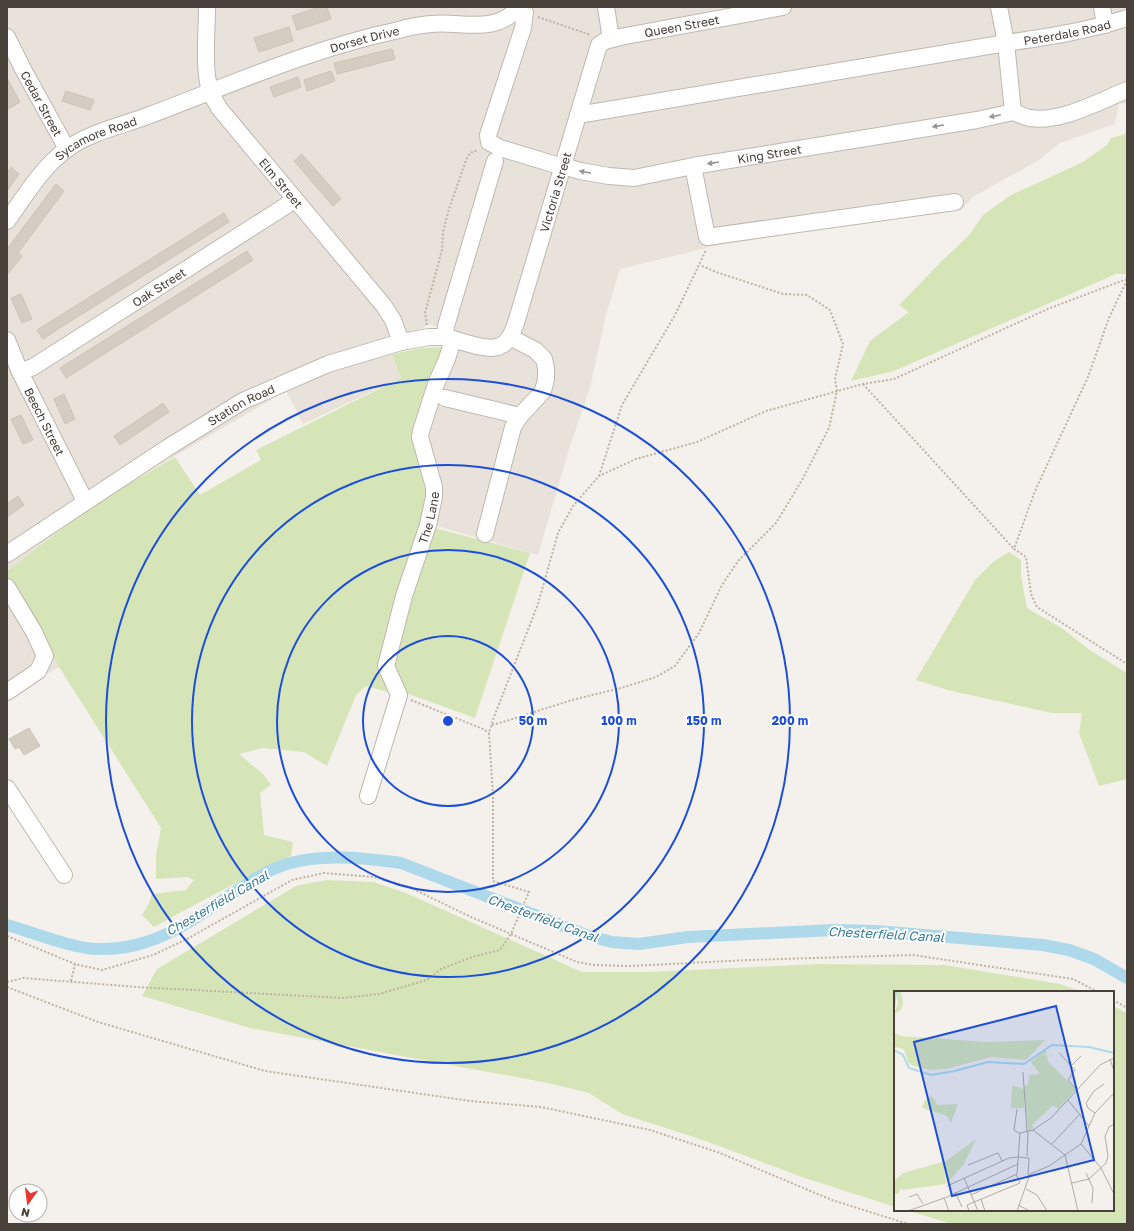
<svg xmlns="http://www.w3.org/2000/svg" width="1134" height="1231" font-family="'Golos Text',sans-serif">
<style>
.residential{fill:#e8e2da}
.green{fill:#d6e5b8}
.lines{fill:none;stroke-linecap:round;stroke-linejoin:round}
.canal{stroke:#aed9eb;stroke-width:12}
.building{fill:#d5ccc2;stroke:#cfc3b6}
.minor-casing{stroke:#bfb8af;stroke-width:18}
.path{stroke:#c0b2a1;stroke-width:2;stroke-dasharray:2 2;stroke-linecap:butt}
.minor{stroke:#fff;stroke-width:16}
.oneway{fill:#9a9693}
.ring{fill:none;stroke:#1d4ed8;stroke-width:2}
.labels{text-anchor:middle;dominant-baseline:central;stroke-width:4;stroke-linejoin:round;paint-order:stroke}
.street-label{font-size:12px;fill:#48413a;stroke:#fff}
.water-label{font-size:13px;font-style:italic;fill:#377d9c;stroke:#fff}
.inset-river{fill:none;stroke:#aed9eb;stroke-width:2}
.inset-road{fill:none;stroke:#afaba5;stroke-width:1}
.view{fill:#1d4ed8;fill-opacity:0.15;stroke:#1d4ed8;stroke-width:2}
.inset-edge{fill:none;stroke:#48413a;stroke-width:2}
.centre{fill:#1d4ed8;stroke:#fff;stroke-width:2}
.ring-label{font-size:12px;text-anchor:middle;font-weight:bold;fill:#1d4ed8;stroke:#fff;stroke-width:4;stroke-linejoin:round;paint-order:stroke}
</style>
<rect width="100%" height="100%" fill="#f4f1ec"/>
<g class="residential">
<polygon points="7,7 1127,7 1127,103 1119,104 1115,124 1060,143 1039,160 973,197 961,210 863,222 715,246 620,269 606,315 590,388 569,449 538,555 430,524 425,439 459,334 428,324 392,353 401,378 303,424 286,391 97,502 7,571"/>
<polygon points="7,575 59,667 7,696"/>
</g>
<g class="green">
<polygon points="1127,130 1127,274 1116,274 894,371 851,381 870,341 909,312 899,305 941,262 970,234 983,215 1011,195 1083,162 1107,145 1111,138 1125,134"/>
<path d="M443,347L418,437L429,498L378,670L388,692L366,686L356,695L327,766L304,752L263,748L239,754L263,774L271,785L260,793L264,835L293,842L291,856C244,878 199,902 154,927L142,915L149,903L152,894L186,890L194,880L188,877L156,879V855L161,828L59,667L7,575V571L97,502L175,457L200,495L261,460L256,450L401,378L392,354L422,348Z"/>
<polygon points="431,527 530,553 475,718 403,692 391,668"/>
<polygon points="1009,552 1021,560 1021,576 1027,608 1063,629 1091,651 1127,673 1127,779 1099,786 1079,733 1082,713 1052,713 948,690 916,680 975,580 993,562"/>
<polygon points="326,880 374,882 406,893 582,972 649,972 818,964 944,965 1060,984 1083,992 895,992 895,1207 802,1177 700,1139 622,1114 589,1093 548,1083 250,1028 142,996 157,969 296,886"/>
<polygon points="1113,1006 1127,1013 1127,1224 952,1224 906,1210 1113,1210"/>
</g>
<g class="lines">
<path class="canal" d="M7,925C32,932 76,950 101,949C116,949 132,947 146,942C176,933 208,910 233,893C250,882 267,870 287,864C323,853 364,858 401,863L589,936L612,942L639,944L688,937L833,930L877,931L1043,945L1069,950L1094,959L1127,978"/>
</g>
<g class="building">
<polygon points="319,7 327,7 331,19 297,30 292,16"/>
<polygon points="289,27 293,41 259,52 254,38"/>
<polygon points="392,49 395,59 337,74 334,63"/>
<polygon points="331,71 335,81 307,91 304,80"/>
<polygon points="298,77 301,87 274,97 270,87"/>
<polygon points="7,78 20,102 7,110"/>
<polygon points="66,91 94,100 90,110 62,101"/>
<polygon points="302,154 341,199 333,206 294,161"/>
<polygon points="11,167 19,174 7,191 7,173"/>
<polygon points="56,184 64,191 18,253 22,256 7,275 7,249"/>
<polygon points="224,213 229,222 66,324 43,339 37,330"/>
<polygon points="247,251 253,260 66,378 60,368"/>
<polygon points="21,294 32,319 22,323 11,298"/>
<polygon points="64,394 75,419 65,424 54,399"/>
<polygon points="163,403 169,412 120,445 114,436"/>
<polygon points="21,415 33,440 23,444 11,419"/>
<polygon points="18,496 24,505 7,517 7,504"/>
<polygon points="29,728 40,746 24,755 19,747 15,749 9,739"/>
</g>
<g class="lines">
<g class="minor-casing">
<g id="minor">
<path id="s1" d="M207,7C207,32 203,68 210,91C212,97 216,102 219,108L384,306L393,320L401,342"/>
<polyline points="606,7 611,39"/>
<polyline points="999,7 1006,43 1013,112"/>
<polyline points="1102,7 1105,25"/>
<polyline points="525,12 523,28 488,135 489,142 500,148 563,167"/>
<path id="s2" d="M7,37L24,71L67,149"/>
<path d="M1013,112C1019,114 1024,117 1030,118C1060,123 1100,101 1127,90"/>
<path id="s3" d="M578,115L1006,43C1047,37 1088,31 1127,18"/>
<path id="s4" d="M563,166L580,171L609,176L634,178L693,166L977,120L1013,112"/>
<polyline points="693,166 707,237 955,202"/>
<path id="s5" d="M7,221C25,196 42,167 67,149C90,132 124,125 150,115C232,84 313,48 399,30C409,27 421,25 431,24C463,21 495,35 519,7"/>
<polyline points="445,337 446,326 495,161"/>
<path id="s6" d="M7,340L20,372L85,501"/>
<path id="s7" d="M20,372L33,367L284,207L295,199"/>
<polyline points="445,398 520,416"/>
<polyline points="485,534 513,427 520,416 543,391 546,379 546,368 544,359 535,350 510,337"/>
<path id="s8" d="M7,554L167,448L243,401L328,364L401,342L429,337H445L477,346L491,348L498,347L504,344L510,337L515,326L599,45L605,41L620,37L783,7"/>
<polyline points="7,587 34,632 45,656 38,671 7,692"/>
<polyline points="7,788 64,875"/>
<path id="s9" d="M368,796L399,695L386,666L404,596L428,525L434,497V487L420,437L421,431L436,384L447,359L453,339"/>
</g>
</g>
<g class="path">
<polyline points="538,17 591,35"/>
<polyline points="1127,280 1109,318 1088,377 1035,491 1014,549 1026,557 1031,594 1037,607 1127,664"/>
<polyline points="427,325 425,313 442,250 443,232 449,209 466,160 470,153 478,150"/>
<polyline points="863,384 1014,549"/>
<polyline points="599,476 622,405 675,315 706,250"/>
<polyline points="411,700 483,729 489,733"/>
<polyline points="492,725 503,722 572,700 621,688 656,677 675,666 699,633 722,585 738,561 776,523 802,480 829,428 837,391 835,379 843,344 830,310 807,295 783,294 716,272 700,265"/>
<polyline points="7,936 75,964 102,970 153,955 187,939 292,880 324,873 374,877 409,887 471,917 577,962 594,965 630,966 749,960 913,955 1073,979 1098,992"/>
<polyline points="71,981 75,964"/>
<polyline points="7,982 23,978 137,987 343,998 379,994 427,980 441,969 472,957 500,950 511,934 529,892 493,881 493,796 489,733 494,717 538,604 558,533 573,506 599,476 636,459 697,442 766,411 863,384 894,379 1050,308 1127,279"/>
<polyline points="7,987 98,1022 265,1071 470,1101 541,1107 650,1130 720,1153 832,1200 908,1224"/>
<polyline points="1113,1000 1127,1008"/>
</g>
<use href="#minor" class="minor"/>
</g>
<defs><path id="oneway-solid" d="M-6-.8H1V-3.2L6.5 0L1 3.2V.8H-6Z"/></defs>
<g class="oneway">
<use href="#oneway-solid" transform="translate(995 116) rotate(168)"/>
<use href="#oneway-solid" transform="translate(938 126) rotate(171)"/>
<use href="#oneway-solid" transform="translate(713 163) rotate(171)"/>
<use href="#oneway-solid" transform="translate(585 172) rotate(-169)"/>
</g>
<g class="ring">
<circle cx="448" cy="721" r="85"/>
<circle cx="448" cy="721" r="171"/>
<circle cx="448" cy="721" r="256"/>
<circle cx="448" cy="721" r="342"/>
</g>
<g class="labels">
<g class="street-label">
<text stroke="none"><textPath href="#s8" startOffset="956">Queen Street</textPath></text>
<text stroke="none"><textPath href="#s3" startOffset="496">Peterdale Road</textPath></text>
<text stroke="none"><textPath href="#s5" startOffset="412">Dorset Drive</textPath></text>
<text stroke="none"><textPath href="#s2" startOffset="75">Cedar Street</textPath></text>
<text stroke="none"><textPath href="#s5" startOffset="125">Sycamore Road</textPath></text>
<text stroke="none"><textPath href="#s4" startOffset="210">King Street</textPath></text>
<text stroke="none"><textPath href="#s1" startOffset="201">Elm Street</textPath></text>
<text stroke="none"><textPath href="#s8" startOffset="717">Victoria Street</textPath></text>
<text stroke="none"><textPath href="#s7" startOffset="163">Oak Street</textPath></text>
<text stroke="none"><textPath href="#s8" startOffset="278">Station Road</textPath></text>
<text stroke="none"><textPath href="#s6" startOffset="90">Beech Street</textPath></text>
<text stroke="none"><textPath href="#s9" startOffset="292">The Lane</textPath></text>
</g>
<g class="water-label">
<text transform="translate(217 903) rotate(-30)">Chesterfield Canal</text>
<text transform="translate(543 918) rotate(20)">Chesterfield Canal</text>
<text transform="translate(886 934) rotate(3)">Chesterfield Canal</text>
</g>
</g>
<g transform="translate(894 991)">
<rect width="220" height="220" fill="#f4f1ec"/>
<path d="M2,0H7L9,13L7,19L0,23L4,12ZM0,42L8,45L92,51L151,49L132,69L97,66L52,78L37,79L19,75L14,71L10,58L0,56ZM152,58L153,62L149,65L153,64L154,71L182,98L164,118L159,114L138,134L140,137L134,140L130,95L134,94L135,84L146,83L137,71ZM118,94L130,98V117H117ZM38,105L43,114L64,113L57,132L53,125L28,117L31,109ZM82,148L70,173L53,192L50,174L52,193L8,199L7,197L4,203H0V190L9,182L52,170Z" fill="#d6e5b8"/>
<path class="inset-river" d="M0,17L2,0M0,59L9,64L15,77L37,84L61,80L94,71L130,73L158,54L195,56L220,62"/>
<path class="inset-road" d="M165,62L181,79L174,89L183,99M216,68L220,80M178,74L187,65M129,81L133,141M174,109L195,135M123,118L120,139L126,143M201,122L194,117L192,112L200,100L210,93M139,139L171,164L184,220M187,153L207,177L220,203M157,154L186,123M133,165L134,141M125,166L135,167L134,184M74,174L104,162L108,170M192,182L199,197L198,212M70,187L84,220M178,192L195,188L212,172L214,165L211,145L215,136L220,133M53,195L115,167L125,166M132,198L143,204L153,220M61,201L68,216M77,204L123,183L126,142L139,139L157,127L206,74L220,67M15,206L23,203L29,213M50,207L55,220M87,208L91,220M124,214L136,220M14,220L53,206L124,173M75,220L73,214L126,192L122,183M123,220L136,183L155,175L187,153L201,122L220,102"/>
<path class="view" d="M162,15L200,169L58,205L20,51Z"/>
<rect width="220" height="220" class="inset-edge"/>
</g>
<circle cx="448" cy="721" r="6" class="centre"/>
<g class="ring-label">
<text x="533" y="725">50 m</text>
<text x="619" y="725">100 m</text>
<text x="704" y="725">150 m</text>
<text x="790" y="725">200 m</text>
</g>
<rect width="1134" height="1231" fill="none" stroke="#48413a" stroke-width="16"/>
<g transform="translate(28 1203) rotate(194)"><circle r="19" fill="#ffffff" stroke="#b6b3b0"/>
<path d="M0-3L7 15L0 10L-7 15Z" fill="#e83730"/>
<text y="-6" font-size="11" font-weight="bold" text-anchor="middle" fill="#48413a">N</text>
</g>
</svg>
